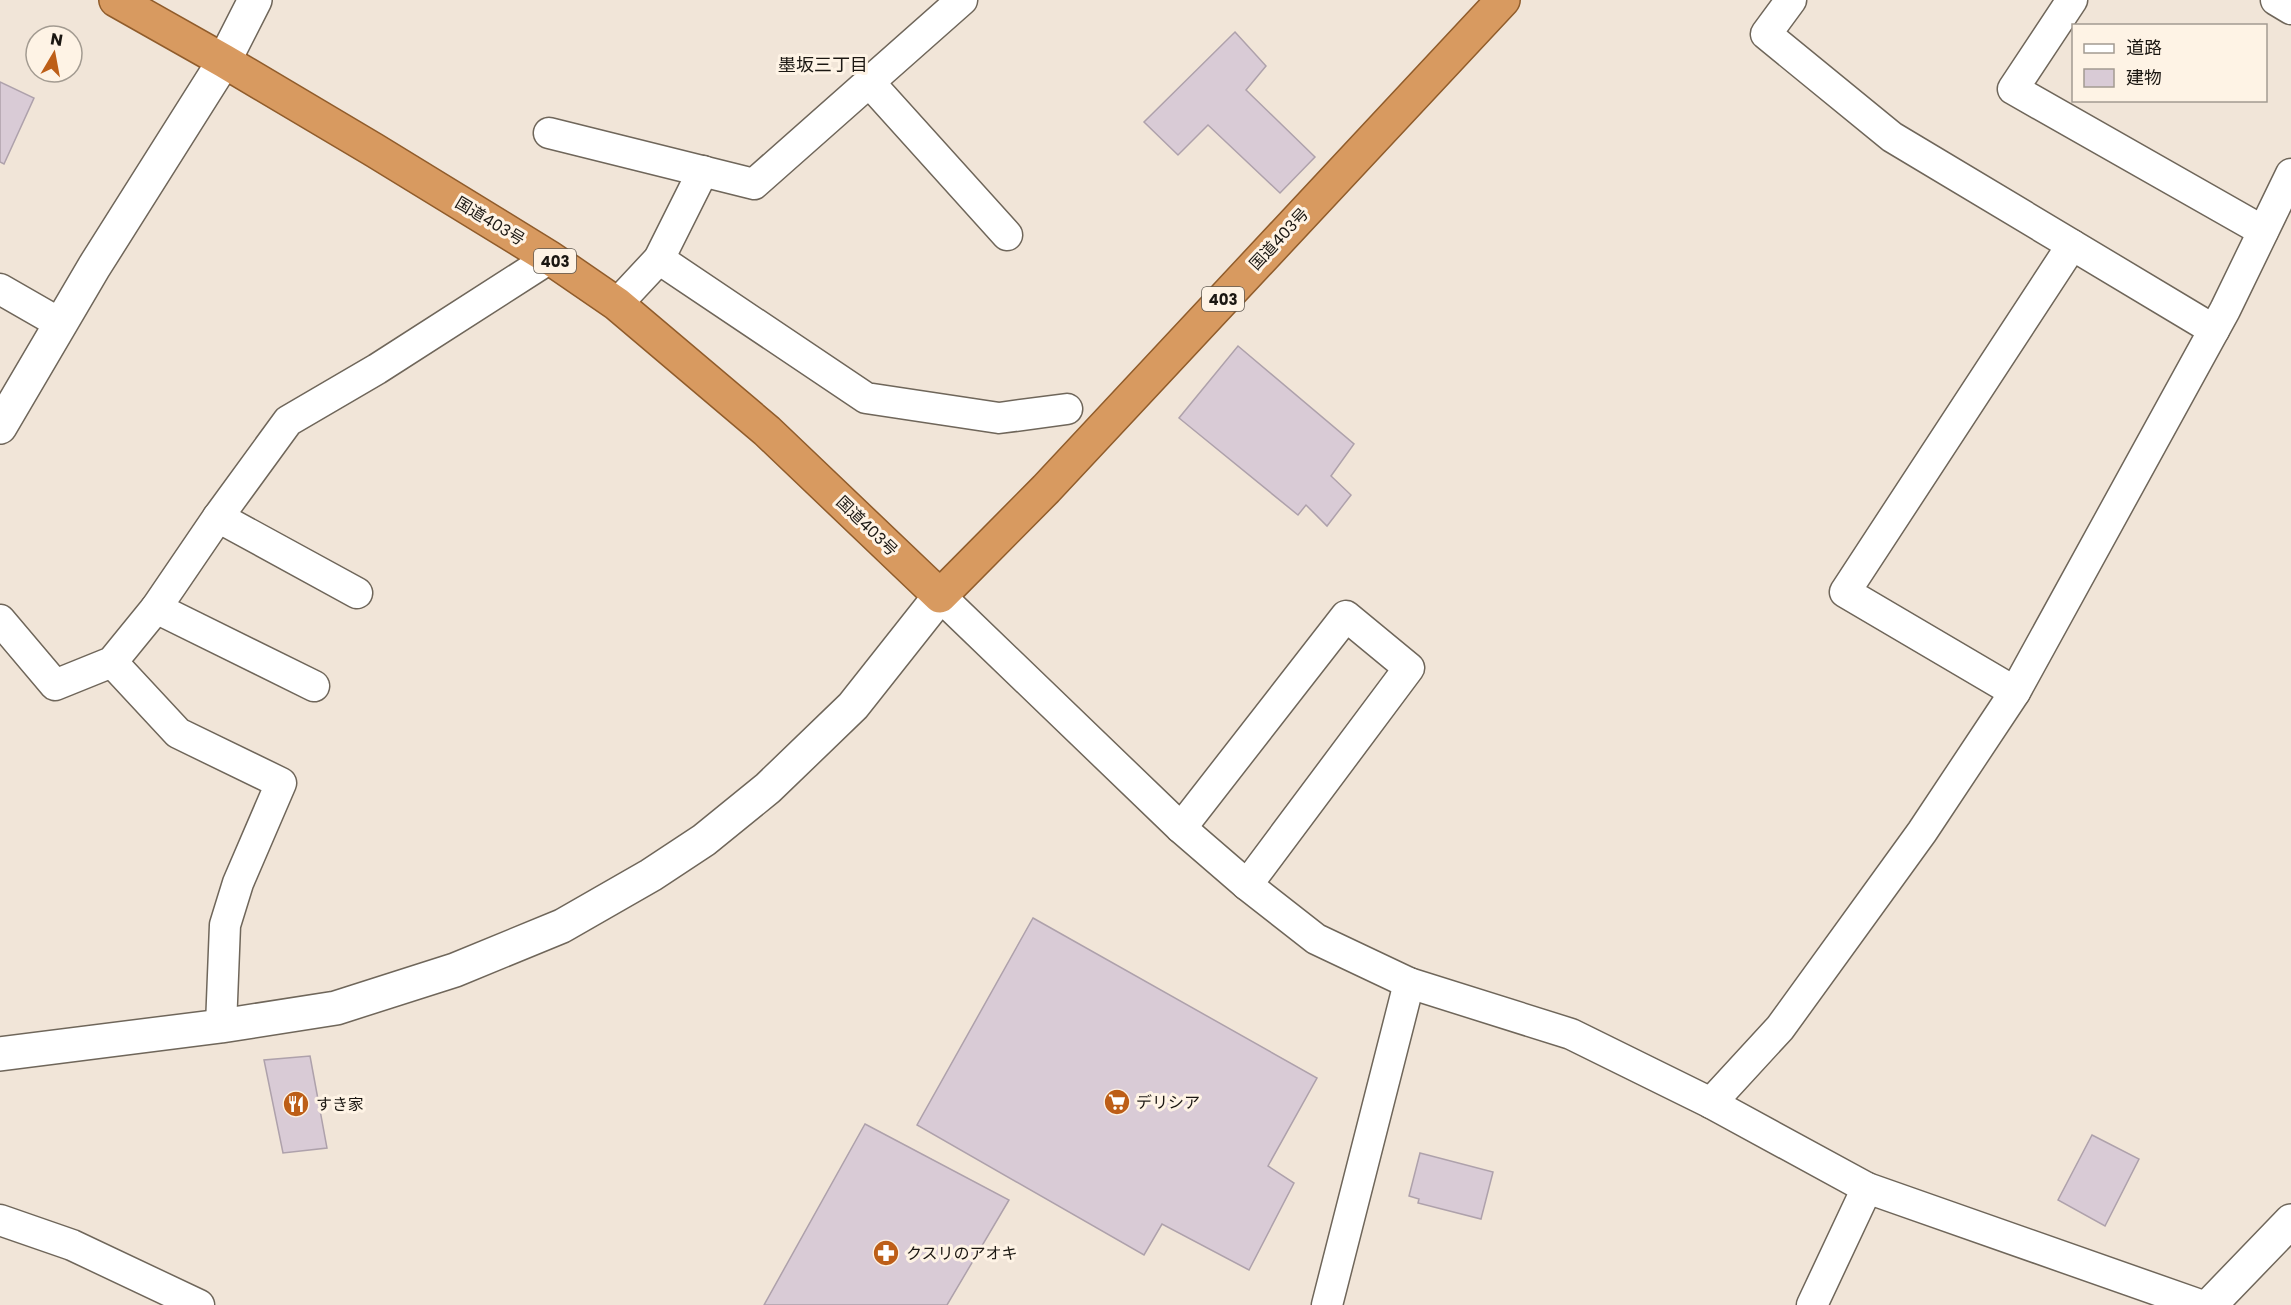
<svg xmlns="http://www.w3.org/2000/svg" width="2291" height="1305" font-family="Poppins,'Noto Sans JP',sans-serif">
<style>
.building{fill:#d9cbd6;stroke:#aea1ab;stroke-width:1.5}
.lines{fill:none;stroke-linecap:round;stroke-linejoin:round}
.minor-casing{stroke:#6f665a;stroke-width:33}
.tertiary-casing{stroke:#6f665a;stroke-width:36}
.trunk-casing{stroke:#905c2b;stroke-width:36}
.minor{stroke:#fff;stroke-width:30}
.tertiary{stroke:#fff;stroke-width:33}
.trunk{stroke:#d89a60;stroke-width:33}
.labels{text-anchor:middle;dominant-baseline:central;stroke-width:6;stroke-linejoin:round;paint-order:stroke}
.shield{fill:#fef3e5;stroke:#5f5951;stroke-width:1.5}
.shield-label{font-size:15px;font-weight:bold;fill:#1b1712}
.street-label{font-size:16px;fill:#1b1712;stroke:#fef3e5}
.poi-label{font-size:16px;fill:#1b1712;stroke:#fef3e5;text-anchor:start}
.neighbourhood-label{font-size:18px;fill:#1b1712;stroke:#fef3e5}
</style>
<rect width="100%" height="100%" fill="#f1e5d8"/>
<g class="building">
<polygon points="1235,32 1266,66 1246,90 1315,157 1280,193 1208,125 1178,155 1144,122"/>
<polygon points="0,82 34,98 4,164 0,162"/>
<polygon points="1238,346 1354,444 1331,476 1351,495 1327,526 1306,505 1298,515 1179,418"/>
<polygon points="1033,918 1317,1078 1268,1166 1294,1183 1249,1270 1162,1224 1144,1255 917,1125"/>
<polygon points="310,1056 327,1148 283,1153 264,1060"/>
<polygon points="865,1124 1009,1200 947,1305 764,1305"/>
<polygon points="2092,1135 2139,1159 2105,1226 2058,1200"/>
<polygon points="1420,1153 1493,1172 1481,1219 1418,1203 1419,1199 1409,1196"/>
</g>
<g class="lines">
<g class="minor-casing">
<g id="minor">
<polyline points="1791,0 1766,34 1892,137 2214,330"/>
<polyline points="2072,0 2013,89 2263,231"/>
<polyline points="2276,0 2291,9"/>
<polyline points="869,82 1007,235"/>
<polyline points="549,133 754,184 962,0"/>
<polyline points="659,259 866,398 999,418 1067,409"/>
<polyline points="0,289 61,324"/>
<polyline points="617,304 659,259 703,171"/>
<polyline points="218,517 357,593"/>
<polyline points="940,596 1181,828 1247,885 1316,939 1409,983 1571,1034 1711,1103 1867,1188 2200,1305"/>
<polyline points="156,608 314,686"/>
<polyline points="0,620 55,685 112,662 156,608 218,517 288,421 377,369 550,258"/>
<polyline points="112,662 178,733 281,783 238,883 225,925 221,1026"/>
<polyline points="2015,692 1845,592 2072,245"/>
<polyline points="1181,828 1346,616 1409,668 1247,885"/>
<polyline points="1711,1103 1780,1028 1922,832 2015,692 2225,310 2291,174"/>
<polyline points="0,1220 72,1245 199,1305"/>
<polyline points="1327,1305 1409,983"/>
<polyline points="1812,1305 1867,1188"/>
</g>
</g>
<g class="tertiary-casing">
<g id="tertiary">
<polyline points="0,427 94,267 224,61 255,0"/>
<polyline points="0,1054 221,1026 336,1008 455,970 562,926 651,875 704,840 768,788 853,706 940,596"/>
<polyline points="2210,1305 2291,1221"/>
</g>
</g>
<g class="trunk-casing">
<polyline id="trunk" points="116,0 224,61 374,150 550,258 617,304 767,431 940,596 1046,489 1503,0"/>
</g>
<use href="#minor" class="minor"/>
<use href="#tertiary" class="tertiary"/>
<use href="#trunk" class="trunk"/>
</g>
<defs>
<g id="supermarket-disc" transform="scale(1.35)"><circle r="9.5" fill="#bd5e17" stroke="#fef3e5"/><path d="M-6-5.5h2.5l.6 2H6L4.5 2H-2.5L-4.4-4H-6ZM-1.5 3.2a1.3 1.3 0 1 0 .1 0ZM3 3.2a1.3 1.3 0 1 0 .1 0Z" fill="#fff"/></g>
<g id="restaurant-disc" transform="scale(1.35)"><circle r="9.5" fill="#bd5e17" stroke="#fef3e5"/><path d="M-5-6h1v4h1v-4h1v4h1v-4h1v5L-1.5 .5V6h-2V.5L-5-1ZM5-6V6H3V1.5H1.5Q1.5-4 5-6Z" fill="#fff"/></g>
<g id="pharmacy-disc" transform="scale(1.35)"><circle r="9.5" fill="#bd5e17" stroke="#fef3e5"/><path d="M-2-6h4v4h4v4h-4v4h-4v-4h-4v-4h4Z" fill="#fff"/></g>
</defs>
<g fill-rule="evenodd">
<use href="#supermarket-disc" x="1117" y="1102"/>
<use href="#restaurant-disc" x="296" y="1104"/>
<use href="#pharmacy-disc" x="886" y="1253"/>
</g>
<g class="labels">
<g class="shield">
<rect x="534" y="249" width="42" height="24" rx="4.5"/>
<rect x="1202" y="287" width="42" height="24" rx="4.5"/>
</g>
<g class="shield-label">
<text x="555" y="261">403</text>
<text x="1223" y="299">403</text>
</g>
<g class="street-label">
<text transform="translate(490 221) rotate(31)">国道403号</text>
<text transform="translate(1279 239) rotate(-47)">国道403号</text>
<text transform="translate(867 526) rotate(44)">国道403号</text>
</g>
<g class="poi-label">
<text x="1136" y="1102">デリシア</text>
<text x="316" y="1104">すき家</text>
<text x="906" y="1253">クスリのアオキ</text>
</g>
<g class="neighbourhood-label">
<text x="823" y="64">墨坂三丁目</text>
</g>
</g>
<rect x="2072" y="24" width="195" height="78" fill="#fef3e5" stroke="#a39b91" stroke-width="1.5"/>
<rect x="2084" y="44" width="30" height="9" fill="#ffffff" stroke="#a39b91" stroke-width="1.5"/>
<text x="2126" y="54" font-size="18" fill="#1b1712">道路</text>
<rect x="2084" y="69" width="30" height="18" fill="#d9cbd6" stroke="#a39b91" stroke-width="1.5"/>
<text x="2126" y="84" font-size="18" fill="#1b1712">建物</text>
<g transform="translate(54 54) rotate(10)"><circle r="28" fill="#fef3e5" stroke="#a39b91" stroke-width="1.5"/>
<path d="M0-4.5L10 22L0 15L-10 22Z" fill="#bd5e17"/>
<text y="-9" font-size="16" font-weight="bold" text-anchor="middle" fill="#1b1712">N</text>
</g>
</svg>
